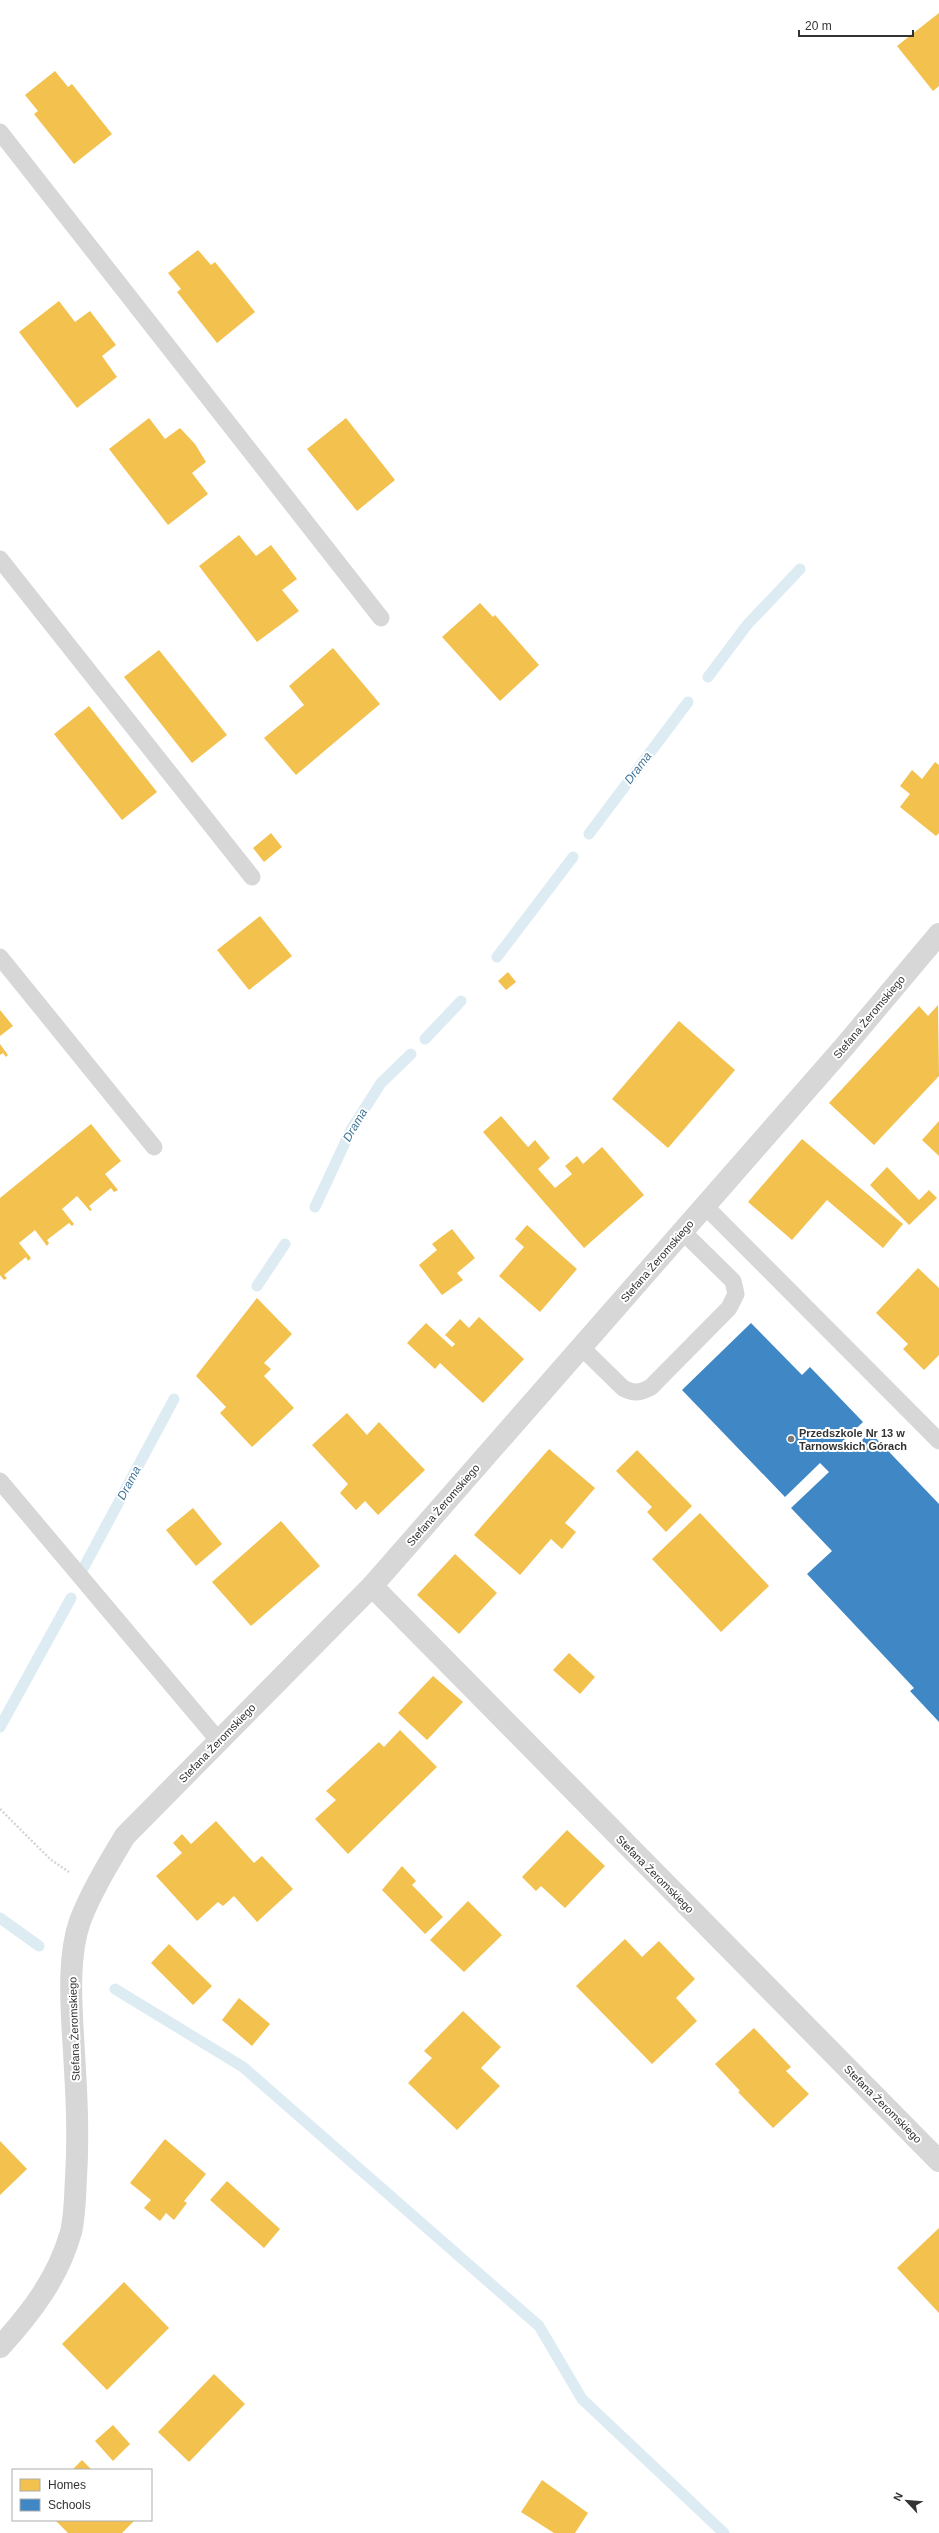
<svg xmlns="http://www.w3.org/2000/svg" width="939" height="2533" font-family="Arial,sans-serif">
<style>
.homes{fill:#f2c14e}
.schools{fill:#3f88c5}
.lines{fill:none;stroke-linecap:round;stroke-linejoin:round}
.stream{stroke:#ddebf3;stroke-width:11}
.path{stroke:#d6d6d6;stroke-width:2.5;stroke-dasharray:2 2;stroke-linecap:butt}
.lane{stroke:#d7d7d7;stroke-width:17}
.street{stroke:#d7d7d7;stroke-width:22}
.poi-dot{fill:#7a7a7a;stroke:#fff;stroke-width:1.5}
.labels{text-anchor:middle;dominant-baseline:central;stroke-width:4;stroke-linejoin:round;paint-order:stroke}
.street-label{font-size:11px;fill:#333;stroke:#fff}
.poi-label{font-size:11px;font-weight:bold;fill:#333;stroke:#fff;text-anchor:start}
.water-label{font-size:12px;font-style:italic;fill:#3f7597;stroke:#fff}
</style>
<rect width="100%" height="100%" fill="#fff"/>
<g class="homes">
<polygon points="939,13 939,86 933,91 897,46"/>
<polygon points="55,71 68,87 72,84 112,134 74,164 34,114 38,111 25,95"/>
<polygon points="198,250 211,265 215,262 255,312 217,343 177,292 181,289 168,273"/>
<polygon points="59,301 75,322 90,311 116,345 102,356 117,377 77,408 19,332"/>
<polygon points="149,418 165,439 180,428 195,444 206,462 192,473 208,494 168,525 109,449"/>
<polygon points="346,418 395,480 357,511 307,449"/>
<polygon points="239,535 256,556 271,545 297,579 282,590 299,611 257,642 199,566"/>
<polygon points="480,603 493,617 495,615 539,665 500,701 442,637"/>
<polygon points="333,648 380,704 296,775 264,738 304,705 289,686"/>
<polygon points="159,650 227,735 192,763 124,677"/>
<polygon points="89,706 157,792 122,820 54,734"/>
<polygon points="935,762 939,765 939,833 936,836 900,807 910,794 900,786 912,770 922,779"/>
<polygon points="271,833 282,847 264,862 253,848"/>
<polygon points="260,916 292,956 249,990 217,950"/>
<polygon points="508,972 516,982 506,990 498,981"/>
<polygon points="938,1005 939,1076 874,1145 829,1103 919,1006 928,1016"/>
<polygon points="0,1010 13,1026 0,1036"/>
<polygon points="679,1021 735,1070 668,1148 612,1099"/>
<polygon points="0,1044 8,1055 6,1057 3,1053 0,1055"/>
<polygon points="501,1116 528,1147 535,1140 550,1158 538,1169 555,1188 572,1174 565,1166 577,1156 583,1164 602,1147 644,1195 584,1248 483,1132"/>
<polygon points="939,1121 939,1156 922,1140"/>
<polygon points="91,1124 121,1161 105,1174 118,1190 114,1192 111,1188 89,1206 92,1210 90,1211 77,1196 62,1209 74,1224 72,1226 69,1223 47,1240 49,1243 47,1246 35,1230 19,1243 31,1258 28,1261 26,1257 4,1275 7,1278 4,1280 0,1275 0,1198"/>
<polygon points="802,1139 903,1224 883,1248 827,1200 792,1240 748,1202"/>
<polygon points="887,1167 919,1200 929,1190 937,1198 909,1225 870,1185"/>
<polygon points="527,1225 577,1269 540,1312 499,1276 524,1247 515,1239"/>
<polygon points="452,1229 475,1258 457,1273 463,1280 442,1295 419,1265 437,1250 432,1244"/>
<polygon points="918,1268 939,1288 939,1355 924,1370 903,1349 908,1344 876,1313"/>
<polygon points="257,1298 292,1334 264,1363 271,1369 264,1376 294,1408 252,1447 220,1413 226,1407 196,1376"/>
<polygon points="479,1317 524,1359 483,1403 440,1363 435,1369 407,1343 426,1323 452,1347 455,1344 445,1335 460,1319 469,1328"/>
<polygon points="347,1413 367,1435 379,1422 425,1470 378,1515 365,1501 356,1510 340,1493 348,1484 312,1445"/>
<polygon points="549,1449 595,1488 565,1523 576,1532 562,1549 551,1539 520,1575 474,1535"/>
<polygon points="637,1450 692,1506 666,1532 647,1512 652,1507 616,1471"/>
<polygon points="193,1508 222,1544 196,1566 166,1530"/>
<polygon points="700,1513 769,1586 721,1632 652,1559"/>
<polygon points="281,1521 320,1566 251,1626 212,1582"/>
<polygon points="455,1554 497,1593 459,1634 417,1595"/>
<polygon points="569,1653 595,1677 580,1694 553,1670"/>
<polygon points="433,1676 463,1702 427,1740 398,1713"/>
<polygon points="400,1730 437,1767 348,1854 315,1819 336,1800 326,1791 379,1742 384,1747"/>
<polygon points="216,1821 254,1863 262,1856 293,1889 257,1922 234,1896 223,1906 218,1902 197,1921 156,1876 182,1853 173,1843 182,1834 191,1844"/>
<polygon points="567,1830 605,1866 565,1908 541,1886 536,1891 522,1877"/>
<polygon points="402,1866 416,1881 412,1885 443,1917 425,1934 382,1890"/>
<polygon points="468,1901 502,1935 464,1972 430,1940"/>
<polygon points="625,1939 642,1957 659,1941 695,1979 676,1998 697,2021 652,2064 576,1986"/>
<polygon points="169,1944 212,1986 193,2005 151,1963"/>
<polygon points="239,1998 270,2024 252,2046 222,2020"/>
<polygon points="463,2011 501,2047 481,2068 500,2086 457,2130 408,2083 432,2058 424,2051"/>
<polygon points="754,2028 791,2067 786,2071 809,2094 773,2128 738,2092 740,2091 715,2064"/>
<polygon points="165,2139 206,2174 184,2201 187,2203 174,2220 166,2213 160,2221 144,2208 151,2200 130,2183"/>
<polygon points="0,2141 27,2169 0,2195"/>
<polygon points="227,2181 280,2229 264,2248 210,2200"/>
<polygon points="939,2228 939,2313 897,2268"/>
<polygon points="124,2282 169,2328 107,2390 62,2344"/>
<polygon points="214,2374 245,2404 189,2462 158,2432"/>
<polygon points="113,2425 130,2444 113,2461 95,2441"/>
<polygon points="82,2460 92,2470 72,2470"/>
<polygon points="542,2480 588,2513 575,2533 554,2533 521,2512"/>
<polygon points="55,2520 135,2520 122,2533 68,2533"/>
</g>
<polygon class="schools" points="751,1323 802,1375 810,1367 863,1422 844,1440 853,1449 870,1432 939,1504 939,1722 910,1691 914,1688 807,1574 832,1551 791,1508 829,1472 820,1463 785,1497 682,1390"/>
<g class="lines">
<g class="stream">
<polyline points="708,677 747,625 800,569"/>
<polyline points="589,834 688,702"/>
<polyline points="497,957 573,857"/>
<polyline points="425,1039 461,1001"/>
<polyline points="315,1207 351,1130 381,1083 411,1054"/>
<polyline points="257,1286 285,1244"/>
<polyline points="84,1567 174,1399"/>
<polyline points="0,1727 71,1598"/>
<polyline points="0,1918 39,1946"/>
<polyline points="115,1989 243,2067 539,2326 582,2399 724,2533"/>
</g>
<polyline class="path" points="0,1809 50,1859 69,1872"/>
<g class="lane">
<polyline points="0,132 381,618"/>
<polyline points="0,559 252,877"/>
<polyline points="0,957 154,1147"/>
<polyline points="705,1206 939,1441"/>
<path d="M581,1347L623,1388C634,1394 640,1393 651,1387L729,1308L736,1294L733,1281L683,1232"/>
<polyline points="0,1481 219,1741"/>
</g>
<g class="street">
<polyline points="372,1586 939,2161"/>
<path d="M0,2347C31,2313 58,2278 71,2232C75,2215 75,2196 76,2178C79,2130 76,2084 73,2036C71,2001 68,1955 80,1921C91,1892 109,1863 125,1836L372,1586L844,1047L939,934"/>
</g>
</g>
<circle class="poi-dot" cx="791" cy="1439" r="4"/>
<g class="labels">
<g class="street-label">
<text transform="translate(869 1017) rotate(-50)">Stefana Żeromskiego</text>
<text transform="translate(657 1261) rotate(-49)">Stefana Żeromskiego</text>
<text transform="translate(443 1505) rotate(-49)">Stefana Żeromskiego</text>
<text transform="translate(217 1743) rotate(-46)">Stefana Żeromskiego</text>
<text transform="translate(655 1874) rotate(45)">Stefana Żeromskiego</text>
<text transform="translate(74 2029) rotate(-92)">Stefana Żeromskiego</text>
<text transform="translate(883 2104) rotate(45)">Stefana Żeromskiego</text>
</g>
<g class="poi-label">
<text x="799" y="1433">Przedszkole Nr 13 w<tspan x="799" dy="13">Tarnowskich Górach</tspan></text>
</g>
<g class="water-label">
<text transform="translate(638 768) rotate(-53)">Drama</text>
<text transform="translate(355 1125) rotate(-60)">Drama</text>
<text transform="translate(129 1483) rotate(-62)">Drama</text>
</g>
</g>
<rect x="12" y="2469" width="140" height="52" fill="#ffffff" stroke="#adadad"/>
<rect x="20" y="2479" width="20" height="12" fill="#f2c14e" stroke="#adadad"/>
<text x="48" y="2489" font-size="12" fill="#333333">Homes</text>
<rect x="20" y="2499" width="20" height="12" fill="#3f88c5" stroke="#adadad"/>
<text x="48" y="2509" font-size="12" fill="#333333">Schools</text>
<g transform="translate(907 2501) rotate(296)" stroke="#ffffff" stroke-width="3" paint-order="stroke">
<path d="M0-3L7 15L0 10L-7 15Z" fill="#333333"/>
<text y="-6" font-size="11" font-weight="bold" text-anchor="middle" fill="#333333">N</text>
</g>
<path d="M799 30v6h114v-6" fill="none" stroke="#333333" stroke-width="2"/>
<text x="805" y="30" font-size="12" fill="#333333" stroke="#ffffff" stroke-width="3" paint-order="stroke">20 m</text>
</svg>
